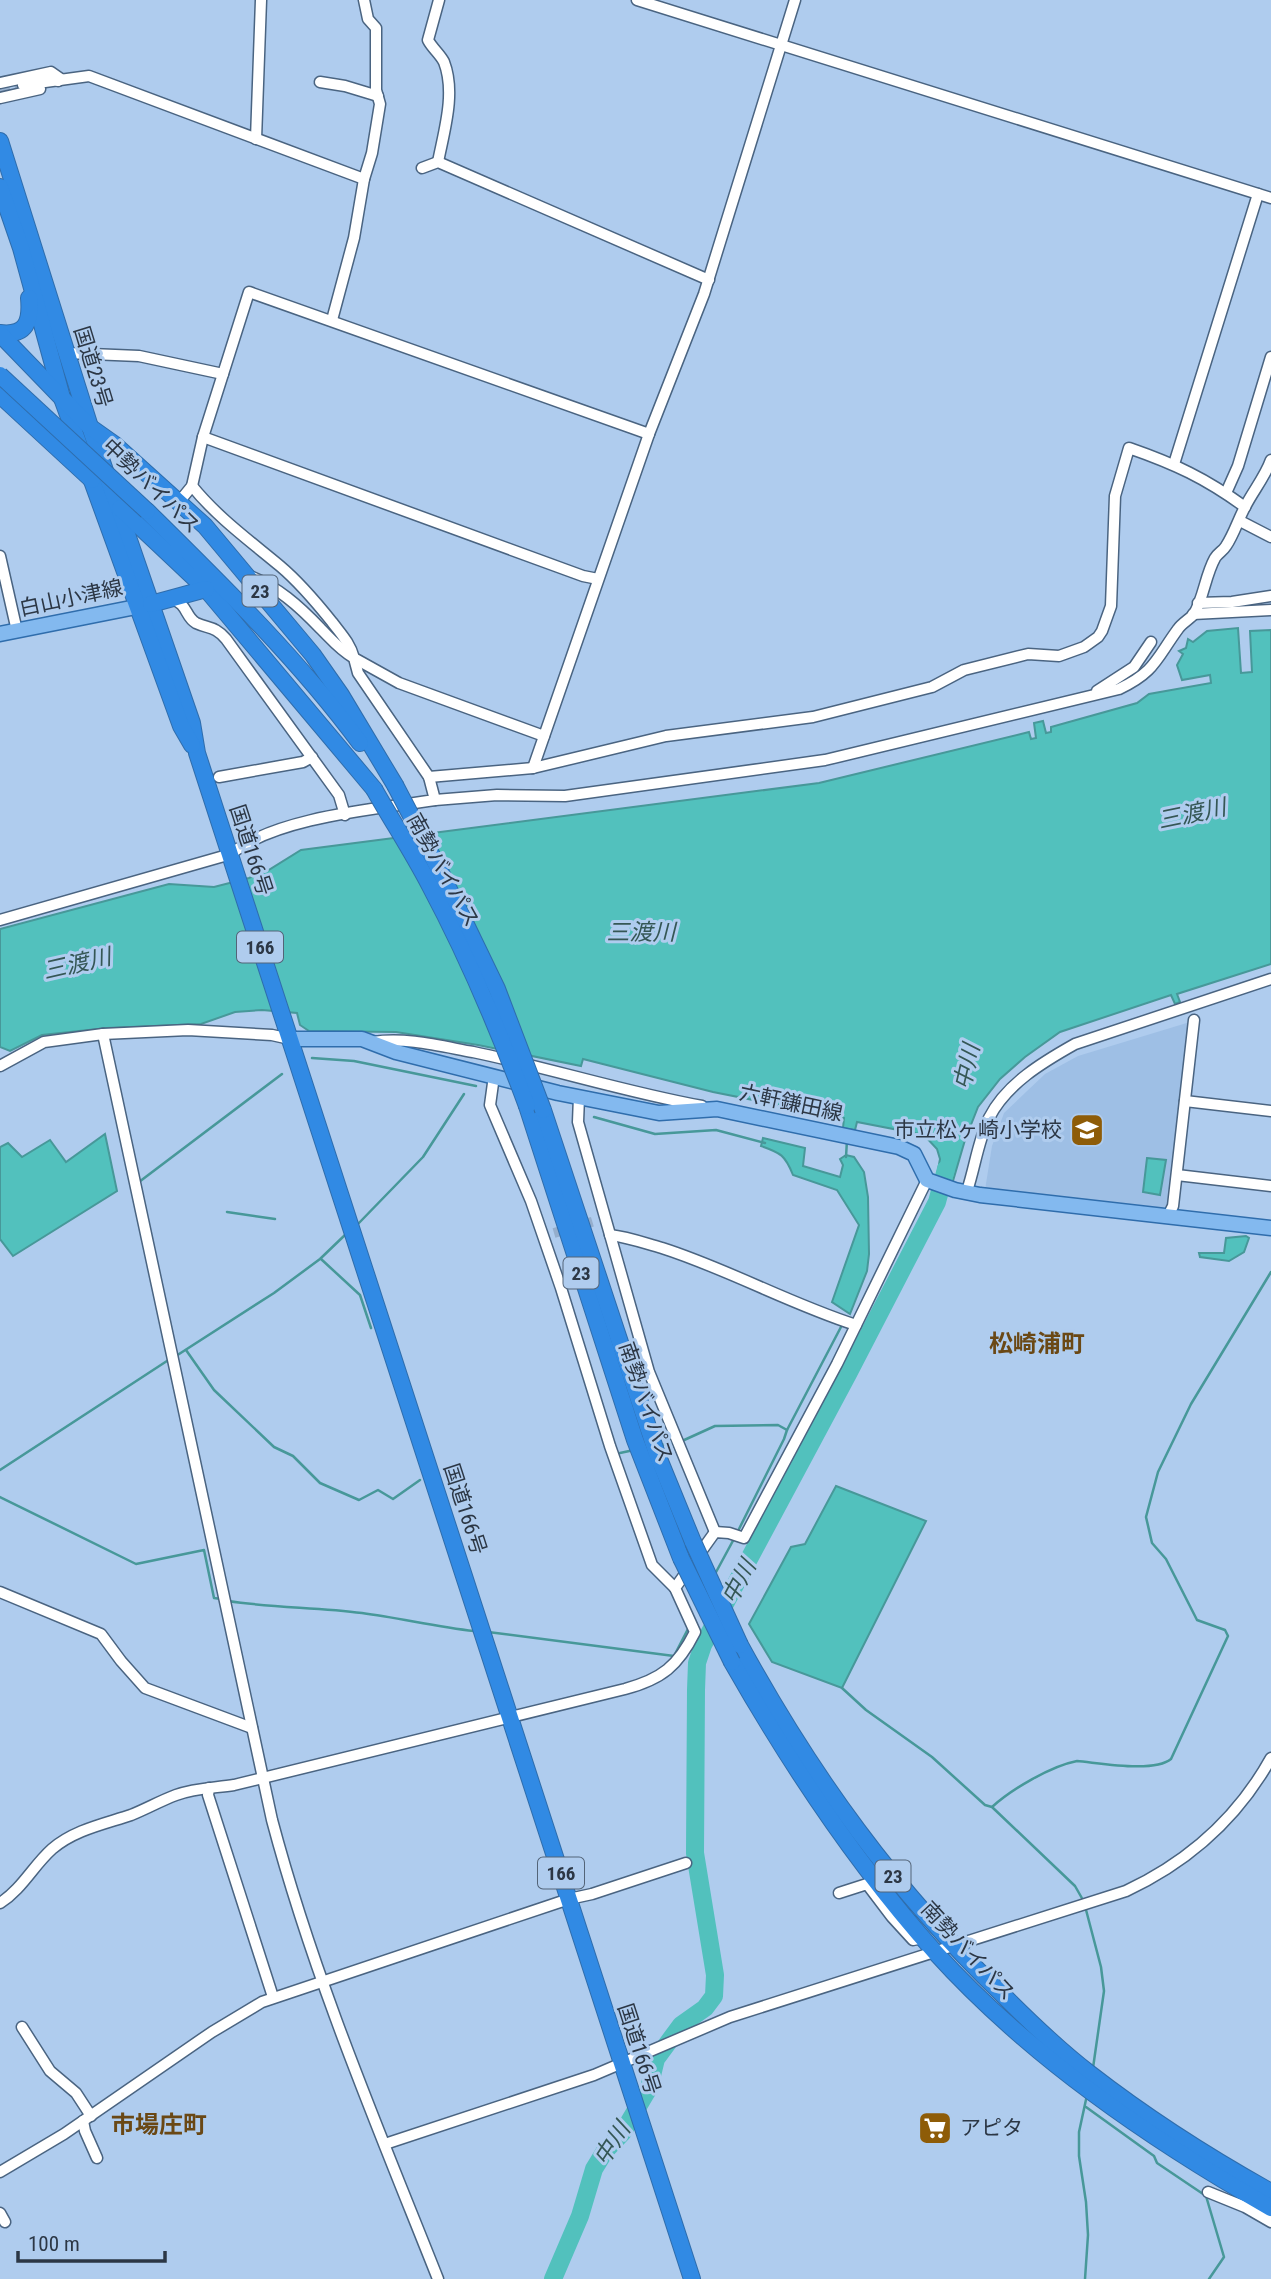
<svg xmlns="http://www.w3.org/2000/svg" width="1271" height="2279" font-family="'Roboto Condensed','Noto Sans JP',sans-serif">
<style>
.built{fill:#9ebfe5}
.water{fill:#52c1bd;stroke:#479899;stroke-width:2}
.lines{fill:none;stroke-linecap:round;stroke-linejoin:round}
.stream{stroke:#479899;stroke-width:2.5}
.river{stroke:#52c1bd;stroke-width:18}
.minor-tunnel{stroke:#95aecc;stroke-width:10;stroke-dasharray:10 5;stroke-linecap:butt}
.minor-casing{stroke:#4a6481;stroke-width:13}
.major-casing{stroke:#2f6dac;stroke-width:17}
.highway-casing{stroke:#2f6dac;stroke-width:18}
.minor{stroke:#fff;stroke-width:10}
.major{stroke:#83b9ef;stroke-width:14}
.highway{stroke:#318ae4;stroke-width:16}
.highway-bridge-casing{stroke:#2f6dac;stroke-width:18;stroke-linecap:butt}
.highway-bridge{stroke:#318ae4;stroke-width:16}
.labels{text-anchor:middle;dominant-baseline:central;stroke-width:6;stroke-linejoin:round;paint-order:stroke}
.shield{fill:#afccee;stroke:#536478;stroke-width:2}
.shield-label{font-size:19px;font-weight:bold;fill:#2c3745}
.street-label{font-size:21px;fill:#2c3745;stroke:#afccee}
.poi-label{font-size:21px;fill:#2c3745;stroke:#afccee;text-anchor:end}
.water-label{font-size:23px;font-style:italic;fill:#355755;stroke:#afccee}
.quarter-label{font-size:24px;font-weight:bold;fill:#6a4815;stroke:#afccee}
</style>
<rect width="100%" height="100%" fill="#afccee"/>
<polygon class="built" points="1190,1022 1168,1204 1161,1210 985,1190 992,1146 1004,1113 1045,1074 1078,1056"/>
<g class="water">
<polygon points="1238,628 1241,673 1252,672 1250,631 1271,630 1271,964 1177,994 1180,1002 1175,1004 1171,995 1060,1032 1025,1057 1000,1079 978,1107 965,1140 953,1181 937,1175 940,1159 937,1149 924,1135 857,1122 855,1130 843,1128 844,1118 713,1092 583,1059 581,1066 478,1045 396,1032 309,1031 300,1025 297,1013 262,1010 235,1012 201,1024 107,1028 42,1035 10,1051 0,1047 0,929 169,884 214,887 249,878 267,871 301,850 819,783 1029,732 1031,739 1036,738 1034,723 1043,721 1046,733 1051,732 1051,727 1137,703 1149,694 1211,683 1210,675 1182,680 1177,665 1183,654 1179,651 1186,648 1188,639 1193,642 1207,631"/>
<polygon points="105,1134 117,1191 13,1256 0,1239 0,1147 8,1143 22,1157 50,1140 66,1162"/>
<path d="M763,1138L805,1148L803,1166L840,1177L843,1165L840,1159L846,1155L854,1157L864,1172L868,1197L869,1254L867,1271L850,1314L832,1302L859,1225L837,1190L793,1175C785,1155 781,1153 761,1146Z"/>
<polygon points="1147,1158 1166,1160 1160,1195 1143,1192"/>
<polygon points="1246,1236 1249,1238 1244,1252 1229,1261 1200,1257 1199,1253 1224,1253 1226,1238"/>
<polygon points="836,1486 926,1521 842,1688 772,1662 749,1624 791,1547 805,1544"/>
</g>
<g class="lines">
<g class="stream">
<polyline points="312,1058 354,1061 476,1086"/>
<polyline points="594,1117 655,1134 716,1130 765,1143"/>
<polyline points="846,1157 847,1140"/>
<polyline points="139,1182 282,1074"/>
<polyline points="227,1212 275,1219"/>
<polyline points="357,1225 423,1157 464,1094"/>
<polyline points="321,1259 360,1295 371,1328"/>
<polyline points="186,1350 214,1390 274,1447 293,1456 320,1483 359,1500 378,1490 393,1499 420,1480"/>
<polyline points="176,1356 274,1293 320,1259 346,1234"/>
<polyline points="682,1441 715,1426 778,1425 787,1430 842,1325"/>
<polyline points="661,1445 676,1442"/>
<polyline points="620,1453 634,1450"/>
<polyline points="0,1470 170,1359"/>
<polyline points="0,1497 136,1564 204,1550 214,1598 221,1599"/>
<polyline points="738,1531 784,1439 787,1430"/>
<polyline points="715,1574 735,1537"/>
<path d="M228,1601C273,1608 317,1607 362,1613C400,1618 437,1627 474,1631"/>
<polyline points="488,1632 674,1656 689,1627"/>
<polyline points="842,1688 866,1710 932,1757 985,1805 992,1807 1075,1886 1083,1900"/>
<path d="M992,1807C1012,1789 1051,1766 1077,1761C1100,1763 1154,1773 1171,1759L1228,1636L1225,1630L1197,1620L1166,1559L1152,1543L1146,1517L1158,1472L1191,1404L1271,1272"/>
<polyline points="1085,1906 1101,1967 1104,1991 1093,2068"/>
<polyline points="1086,2107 1154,2156 1157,2163 1206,2196 1224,2257 1209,2279"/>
<polyline points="1085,2279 1088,2235 1086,2202 1079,2156 1079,2132 1087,2095"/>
</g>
<polyline class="river" points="553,2279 580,2216 594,2169 605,2151 623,2132 649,2088 656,2059 681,2025 705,2008 714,1996 715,1975 695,1853 696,1690 697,1663 703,1645 848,1374 937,1202 946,1169"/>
<g class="minor-tunnel">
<polyline points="0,90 23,85"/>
<polyline points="554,1233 595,1221"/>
</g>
<g class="minor-casing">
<g id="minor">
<polyline points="637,0 1271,198"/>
<polyline points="320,82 345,86 378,96"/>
<polyline points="0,83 51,72 61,79 58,81"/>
<polyline points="23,85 89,76 364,179"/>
<polyline points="0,98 40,89"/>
<polyline points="256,139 261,0"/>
<path d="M438,162C444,131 456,93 444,62C440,54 432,48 428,40L439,0"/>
<polyline points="422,168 438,162 709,280"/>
<polyline points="332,320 354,238 364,179 372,153 380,104 376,90 376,28 368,19 364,0"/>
<polyline points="67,353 139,356 223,374"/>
<polyline points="203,437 583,576 598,579"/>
<polyline points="1174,464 1258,194"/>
<path d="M192,486C217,517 250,541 280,566C299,582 316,602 332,622C341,634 350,643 354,658L399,683L544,736"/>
<polyline points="1226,493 1238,466 1271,357"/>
<polyline points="179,502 192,486 203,437 249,292 649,434"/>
<polyline points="1240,521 1271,537"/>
<polyline points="0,556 17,631"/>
<path d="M172,599C188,604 185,617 196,623C209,629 215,626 226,639L339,795L345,815"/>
<polyline points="1198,603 1232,602 1271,596"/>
<polyline points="1193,614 1271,610"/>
<polyline points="1097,691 1134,667 1151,642"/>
<polyline points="533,768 649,434 704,294 795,0"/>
<polyline points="219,777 303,762 312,757"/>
<path d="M429,777L533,768L666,736L813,717L932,687L964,670L1028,654L1059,656L1084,647L1098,637L1102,631L1111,606L1115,496L1129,448C1175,464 1205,478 1245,507"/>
<path d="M435,800L497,795L565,796L825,760L1119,689C1155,672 1156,659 1178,629C1182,623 1190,619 1194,614C1204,597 1205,576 1215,558C1218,553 1223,551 1226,546C1234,534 1238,520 1245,507C1253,491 1265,477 1271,460"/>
<path d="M0,920L231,854C276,817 377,809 435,800L429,777L358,673L354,658C340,650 332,640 321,629C299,606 277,586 247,575"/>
<path d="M103,1034L272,1820C314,1978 378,2128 438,2279"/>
<path d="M373,1042C406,1037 440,1046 473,1052C550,1068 625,1092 702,1106"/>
<polyline points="0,1066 44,1042 103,1034 188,1030 272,1035 290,1039"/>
<polyline points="494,1076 490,1105 531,1201 561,1288 610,1446 652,1565 675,1588"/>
<polyline points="579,1097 578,1122 649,1372 715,1532"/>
<polyline points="1185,1101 1271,1111"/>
<polyline points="1177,1175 1271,1186"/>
<path d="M967,1191C975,1167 978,1141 989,1118C1006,1084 1043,1062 1075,1044L1271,979"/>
<polyline points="1168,1216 1173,1206 1194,1020"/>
<path d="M610,1235C628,1237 644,1243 662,1248C728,1269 790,1304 856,1325"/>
<polyline points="0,1592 101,1634 121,1661 145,1688 252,1728"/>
<polyline points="209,1788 208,1795 273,1997"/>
<polyline points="839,1893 867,1884 892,1917 913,1940 923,1938"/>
<path d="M0,1903C22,1889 33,1866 52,1849C74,1830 104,1824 131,1815C146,1809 160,1801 176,1795C195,1788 214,1788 234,1785L625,1689C662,1679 678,1666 695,1632L675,1588L715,1532L729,1533L744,1538L837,1364L927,1180"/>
<polyline points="22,2027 50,2071 76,2093 91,2116"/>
<polyline points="83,2121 85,2131 97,2158"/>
<path d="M385,2144L594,2075L730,2017L1126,1891C1188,1862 1237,1819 1271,1758"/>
<polyline points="0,2172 64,2134 212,2032 262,2002 569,1899 592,1894 686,1863"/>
<polyline points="1208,2192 1245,2207 1271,2222"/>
<polyline points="0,2213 5,2222"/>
</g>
</g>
<g class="major-casing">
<g id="major">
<polyline points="0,634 146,605"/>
<polyline points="290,1039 362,1039 396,1052 558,1093 659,1113 717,1109 899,1147 914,1154 927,1180 955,1190 980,1195 1271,1228"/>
</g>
</g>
<g class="highway-casing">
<g id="highway">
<polyline points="0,141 90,427 192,723 197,753 692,2279"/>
<polyline points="0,187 21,248 63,401 181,726 192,745"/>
<path d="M0,333C27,336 31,321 29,298"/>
<polyline points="0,334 90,427 114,444 205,526 313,655 341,695 395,785"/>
<polyline points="0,395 92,480"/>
<polyline points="120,508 206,589 374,789"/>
<path d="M147,511C221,584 298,659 360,743"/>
<polyline points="151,604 206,589"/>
<polyline points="527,1106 635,1440 681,1558"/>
<polyline points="543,1110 657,1454 693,1542"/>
<path d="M740,1645C812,1777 895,1891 1003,1995C1030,2022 1059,2050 1089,2073C1147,2118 1208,2157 1271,2192"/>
<path d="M732,1662C790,1764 856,1864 935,1952C1029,2056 1150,2139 1271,2208"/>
</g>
</g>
<use href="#minor" class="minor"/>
<use href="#major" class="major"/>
<use href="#highway" class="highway"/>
<g class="highway-bridge-casing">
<g id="highway-bridge">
<polyline points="0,375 147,511"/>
<polyline points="395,785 442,875 497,989 543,1110"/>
<path d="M374,789C392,821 413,853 430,886C468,957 499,1031 527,1106"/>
<polyline points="693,1542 740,1645"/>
<polyline points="681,1558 732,1662"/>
</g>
</g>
<use href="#highway-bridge" class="highway-bridge"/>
</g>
<defs>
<g id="school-square" transform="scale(1.75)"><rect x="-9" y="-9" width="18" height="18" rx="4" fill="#8e5c08" stroke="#afccee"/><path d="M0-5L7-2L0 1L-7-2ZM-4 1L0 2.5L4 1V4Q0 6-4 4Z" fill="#fff"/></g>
<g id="supermarket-square" transform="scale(1.75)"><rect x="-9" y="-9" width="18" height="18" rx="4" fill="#8e5c08" stroke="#afccee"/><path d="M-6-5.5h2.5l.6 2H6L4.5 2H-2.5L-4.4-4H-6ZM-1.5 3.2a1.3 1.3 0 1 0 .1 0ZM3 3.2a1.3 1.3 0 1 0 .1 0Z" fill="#fff"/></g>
</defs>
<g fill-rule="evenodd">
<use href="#school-square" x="1087" y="1130"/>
<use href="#supermarket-square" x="935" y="2128"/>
</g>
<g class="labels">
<g class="shield">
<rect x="242.5" y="575.5" width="35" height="31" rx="5"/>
<rect x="237" y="931.5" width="46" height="31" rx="5"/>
<rect x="563.5" y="1257.5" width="35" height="31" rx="5"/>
<rect x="538" y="1857.5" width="46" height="31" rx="5"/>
<rect x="875.5" y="1860.5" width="35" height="31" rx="5"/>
</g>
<g class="shield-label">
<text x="260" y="591">23</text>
<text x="260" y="947">166</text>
<text x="581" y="1273">23</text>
<text x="561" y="1873">166</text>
<text x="893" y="1876">23</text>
</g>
<g class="street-label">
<text transform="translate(93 367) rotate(73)">国道23号</text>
<text transform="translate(151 486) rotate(44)">中勢バイパス</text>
<text transform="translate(71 598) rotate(-12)">白山小津線</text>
<text transform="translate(251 850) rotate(72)">国道166号</text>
<text transform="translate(443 870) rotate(61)">南勢バイパス</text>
<text transform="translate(791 1103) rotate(12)">六軒鎌田線</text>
<text transform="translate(646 1402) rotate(71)">南勢バイパス</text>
<text transform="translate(465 1509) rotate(72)">国道166号</text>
<text transform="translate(968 1951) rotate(47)">南勢バイパス</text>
<text transform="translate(639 2049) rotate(72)">国道166号</text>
</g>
<g class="poi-label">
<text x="1062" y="1130">市立松ヶ崎小学校</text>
<text x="960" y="2128" text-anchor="start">アピタ</text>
</g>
<g class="water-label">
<text transform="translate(1192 814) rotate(-12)">三渡川</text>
<text x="641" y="932">三渡川</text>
<text transform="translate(77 964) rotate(-13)">三渡川</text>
<text transform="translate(967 1067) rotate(-77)">中川</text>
<text transform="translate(739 1582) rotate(-62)">中川</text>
<text transform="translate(612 2144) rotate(-57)">中川</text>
</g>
<g class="quarter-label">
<text x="1037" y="1344">松崎浦町</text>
<text x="159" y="2125">市場庄町</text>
</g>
</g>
<path d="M18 2251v10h147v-10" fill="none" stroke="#2c3745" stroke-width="3.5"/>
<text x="28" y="2251" font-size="21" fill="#2c3745" stroke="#afccee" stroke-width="5" paint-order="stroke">100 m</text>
</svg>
